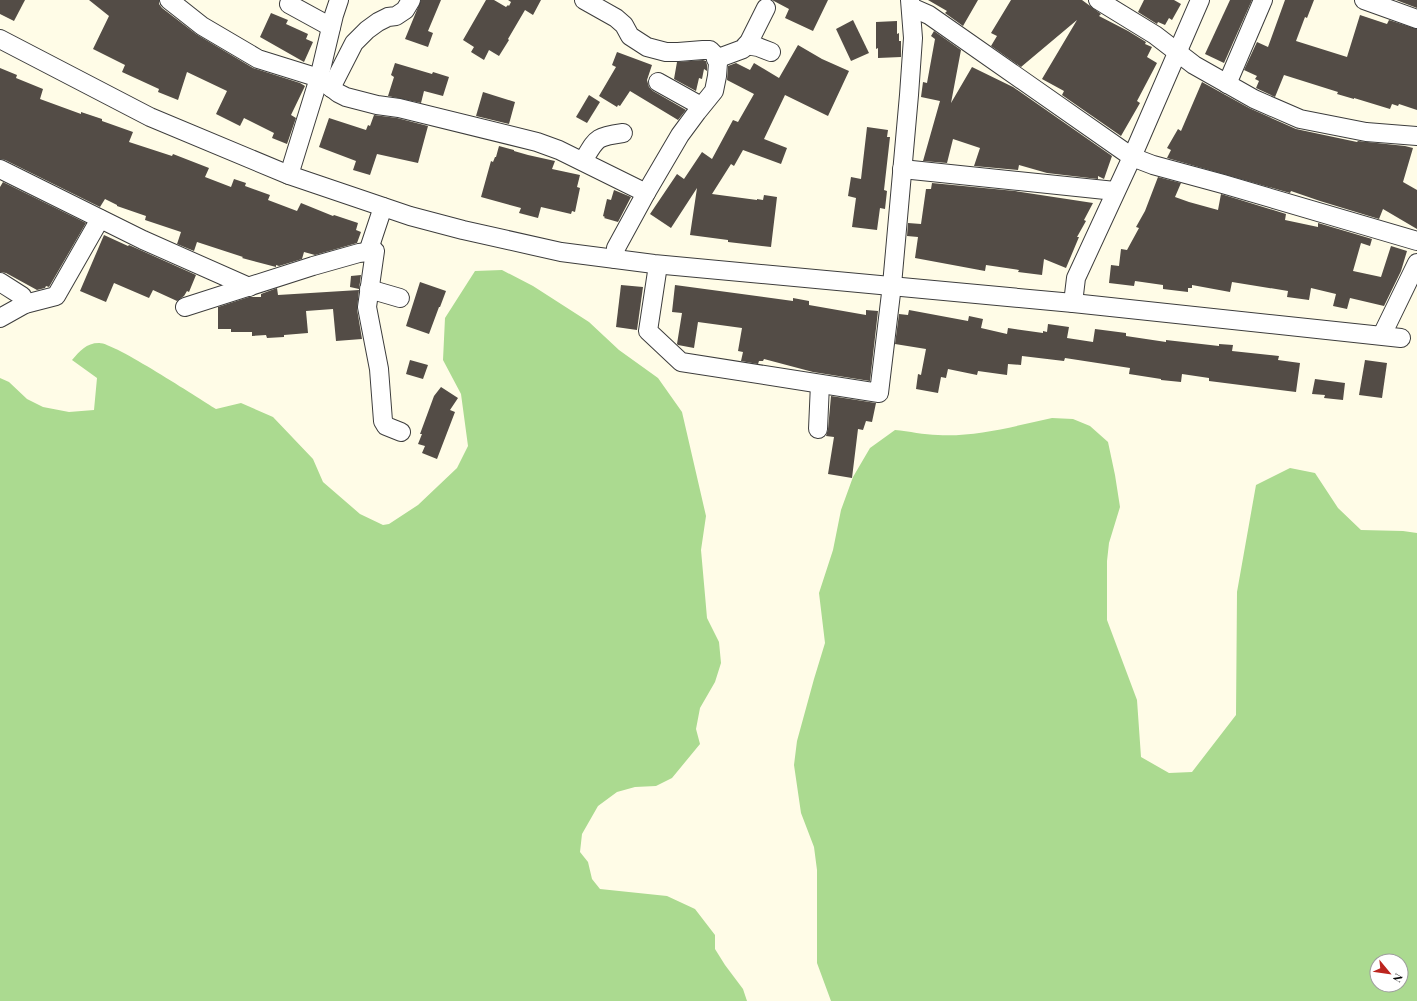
<svg xmlns="http://www.w3.org/2000/svg" width="1417" height="1001" font-family="'Playfair Display',serif">
<style>
.forest{fill:#abda90;fill-rule:evenodd}
.building{fill:#534c46}
.lines{fill:none;stroke-linecap:round;stroke-linejoin:round}
.street-casing{stroke:#3d3d3d;stroke-width:20}
.street{stroke:#fff;stroke-width:18}
</style>
<rect width="100%" height="100%" fill="#fffce7"/>
<g class="forest">
<path d="M502,270L533,286L589,322L619,350L658,378L682,412L706,516L701,550L705,595L707,618L719,642L721,663L715,682L700,708L696,729L700,744L672,778L656,786L635,787L617,792L598,806L582,834L580,852L588,862L592,879L600,889L667,896L695,909L715,935V949L725,965L743,989L747,1001H0V378L9,382L27,399L43,407L69,412L94,410L97,378L72,360C80,351 86,343 99,343C113,342 198,398 216,409L241,403L273,417L313,459L323,482L360,514L383,525L389,524L418,505L457,468L468,446L461,394L443,360L445,318L475,271Z"/>
<path d="M1052,418L1073,419L1090,426L1108,442L1115,475L1120,507L1109,543L1107,561V620L1137,700L1141,757L1169,773L1192,772L1236,715L1237,592L1256,485L1290,468L1315,473L1338,508L1361,530L1403,531L1417,533V1001H831L817,963V870L814,847L801,813L794,765L797,741L814,679L825,643L819,593L833,550L841,510L853,477L870,448L895,430C909,431 924,435 938,435C976,437 1015,426 1052,418ZM1377,961H1401V985H1377Z"/>
</g>
<g class="building">
<polygon points="0,0 25,0 14,21 0,14"/>
<polygon points="89,0 159,0 159,4 162,8 196,34 253,68 300,83 305,86 291,115 296,118 287,144 272,138 274,133 244,118 240,126 216,114 227,91 187,72 178,100 158,92 159,89 122,72 125,65 93,49 109,16"/>
<polygon points="421,0 441,0 428,31 433,33 428,47 405,39"/>
<polygon points="486,0 494,0 506,7 508,5 509,6 511,2 508,0 541,0 533,15 525,10 508,39 509,40 499,56 489,50 484,60 471,52 474,47 463,40"/>
<polygon points="772,0 828,0 813,31 785,18 789,9"/>
<polygon points="928,0 978,0 963,26 945,13 947,11"/>
<polygon points="1011,0 1082,0 1101,14 1099,16 1128,31 1146,42 1145,44 1152,47 1147,57 1157,63 1137,101 1140,103 1121,136 1062,95 1064,91 1042,79 1077,20 1021,67 991,46 997,36 991,33"/>
<polygon points="1144,0 1174,0 1181,4 1172,20 1169,18 1165,25 1158,22 1157,24 1138,12"/>
<polygon points="1230,0 1252,0 1224,63 1205,54"/>
<polygon points="1285,0 1314,0 1307,18 1305,17 1296,41 1347,57 1360,15 1387,24 1389,20 1417,29 1417,110 1399,104 1398,106 1392,104 1390,109 1354,98 1354,99 1337,94 1338,92 1284,75 1275,97 1256,88 1259,81 1255,79 1257,76 1244,70 1257,42 1268,47"/>
<polygon points="1397,0 1417,0 1417,8 1396,0"/>
<polygon points="271,13 288,20 286,24 308,34 306,39 313,42 304,62 260,37"/>
<polygon points="853,20 869,53 851,61 836,29"/>
<polygon points="897,21 897,34 899,33 899,41 901,41 901,57 878,58 878,48 876,49 876,22"/>
<polygon points="934,31 961,50 951,103 972,67 1013,87 1112,156 1104,179 1098,176 1098,179 1047,173 1019,165 1018,170 974,166 980,148 953,139 947,163 923,161 940,101 921,97 923,82 927,83 935,39 931,36"/>
<polygon points="798,45 822,59 849,71 828,116 785,95 764,139 787,148 781,164 743,150 734,166 731,164 712,194 757,200 757,199 763,200 764,195 777,197 771,247 728,242 728,240 690,235 697,188 671,228 650,214 677,174 684,179 702,152 712,159 733,120 738,122 754,94 727,80 728,66 736,63 750,70 754,63 779,78"/>
<polygon points="617,52 652,65 647,80 649,87 653,91 686,110 678,120 630,91 620,106 618,105 617,107 599,96 616,67 612,65"/>
<polygon points="703,60 706,61 707,65 707,71 704,69 702,79 699,78 696,91 674,79 677,62"/>
<polygon points="395,63 432,74 433,72 449,77 443,96 424,91 421,103 388,96 394,77 391,75"/>
<polygon points="0,68 17,75 16,78 43,89 40,99 81,114 81,112 102,119 102,121 133,132 129,142 172,156 173,154 209,168 205,177 231,187 234,179 246,183 245,186 270,195 268,200 297,211 301,203 333,216 334,215 358,223 356,230 361,232 357,243 315,255 304,252 302,259 279,266 276,265 276,267 242,258 243,257 197,242 194,251 177,244 181,232 145,220 146,216 117,206 117,205 105,199 100,207 5,160 0,159"/>
<polygon points="1202,82 1249,108 1296,129 1357,142 1358,141 1405,146 1413,148 1403,182 1417,190 1417,229 1383,209 1379,219 1320,201 1291,191 1290,193 1167,158 1171,150 1167,148 1178,129 1181,131"/>
<polygon points="483,92 515,102 509,124 476,116"/>
<polygon points="589,95 600,102 587,123 576,117"/>
<polygon points="374,115 397,118 428,126 418,163 377,154 370,175 353,170 356,161 319,147 329,118 366,130 368,125 370,126"/>
<polygon points="867,127 888,130 887,137 890,137 884,190 887,191 885,209 880,208 877,230 852,227 856,198 848,196 851,177 861,179"/>
<polygon points="499,146 514,150 514,151 528,155 555,161 552,169 580,175 577,187 580,188 575,212 572,211 571,214 541,207 538,218 519,213 521,208 481,197 491,161 493,162 495,157 496,157"/>
<polygon points="1158,177 1181,183 1175,197 1189,202 1218,210 1221,194 1286,214 1285,220 1318,227 1318,223 1372,239 1370,246 1361,243 1353,271 1381,277 1391,246 1407,251 1401,271 1384,306 1350,298 1347,309 1333,306 1336,294 1311,288 1309,300 1287,297 1288,291 1232,282 1230,292 1192,285 1192,288 1188,288 1188,292 1163,289 1163,285 1135,281 1134,286 1109,283 1111,265 1119,266 1121,249 1127,250 1139,228 1136,227 1145,211"/>
<polygon points="3,182 86,223 49,287 46,286 45,288 37,290 6,273 0,272 0,187"/>
<polygon points="932,183 1015,191 1093,203 1084,220 1086,221 1077,237 1079,237 1066,268 1044,259 1042,275 1018,272 1019,270 986,265 985,271 915,258 918,237 907,236 908,223 921,224 926,189 931,189"/>
<polygon points="614,190 631,197 618,222 604,218 605,217 603,216 607,199 611,200"/>
<polygon points="104,235 128,246 129,245 196,275 189,292 187,291 184,296 177,301 153,290 149,298 114,283 106,302 80,291"/>
<polygon points="361,275 359,289 350,287 351,276"/>
<polygon points="420,282 446,291 440,307 439,307 429,334 406,326"/>
<polygon points="621,285 643,287 637,330 616,327"/>
<polygon points="675,285 793,301 793,298 809,301 809,305 866,315 866,310 878,311 870,381 813,372 764,359 763,361 759,361 758,364 741,361 743,352 738,351 742,328 698,322 694,348 678,345 677,344 682,313 672,312"/>
<polygon points="277,288 278,295 359,290 357,309 362,339 336,341 333,309 306,311 308,333 284,335 284,337 267,338 266,335 252,336 252,332 231,332 231,329 218,329 218,307 249,297 261,297 261,294"/>
<polygon points="909,310 968,321 969,316 983,319 981,328 1007,334 1008,328 1043,333 1043,331 1047,332 1048,324 1069,327 1067,338 1093,342 1095,329 1126,333 1126,336 1166,342 1166,340 1219,346 1219,344 1233,345 1232,351 1279,356 1278,360 1300,363 1296,392 1209,381 1209,378 1182,374 1181,382 1161,380 1161,379 1129,374 1130,368 1065,358 1064,361 1022,356 1021,365 1008,364 1007,375 978,371 977,375 948,369 946,378 941,377 938,393 916,389 918,374 921,375 926,349 895,344 899,314 908,315"/>
<polygon points="410,360 428,365 423,379 406,374"/>
<polygon points="1365,360 1387,363 1382,398 1359,395"/>
<polygon points="1315,379 1345,383 1343,400 1324,398 1325,395 1312,394"/>
<polygon points="441,387 458,398 450,410 455,412 437,459 422,453 425,446 418,444 422,434 420,434 434,396"/>
<polygon points="831,396 876,403 872,422 866,421 863,430 858,429 852,478 828,474 834,437 826,436 828,429"/>
</g>
<g class="lines">
<g class="street-casing">
<g id="street">
<polyline points="169,0 202,26 258,59 319,78 338,93 346,97 377,105 399,108 537,142 559,150 646,193"/>
<polyline points="584,0 616,18 624,25 630,36 647,47 666,52 678,52 703,50 710,50 715,55 718,63 717,76 714,91 697,112 680,135 646,193 616,248 615,259"/>
<polyline points="1098,0 1155,35 1194,65 1254,99 1300,119 1366,132 1417,136"/>
<polyline points="1364,0 1417,19"/>
<polyline points="289,4 331,27"/>
<polyline points="911,7 929,15 1132,157 1153,165 1223,184 1417,241"/>
<polyline points="0,39 150,117 289,175 410,216 463,230 561,252 654,264 1073,303 1401,338"/>
<polyline points="746,45 758,47 771,52"/>
<polyline points="716,59 743,49 748,44 766,8"/>
<polyline points="658,82 701,106"/>
<polyline points="1227,84 1263,0"/>
<polyline points="331,88 354,43 367,30 378,22 388,17 396,16 405,10 411,0"/>
<path d="M583,161C597,138 595,137 623,133"/>
<polyline points="0,169 143,240 249,287"/>
<polyline points="902,169 1115,191"/>
<polyline points="289,175 319,78 334,15 339,0"/>
<polyline points="368,252 383,207"/>
<polyline points="658,265 648,331 681,362 879,393 892,285 909,95 913,38 910,0"/>
<polyline points="0,282 22,296 25,304"/>
<polyline points="369,289 400,298"/>
<polyline points="1073,303 1076,278 1132,157 1200,0"/>
<polyline points="185,307 313,266 359,253 375,251 367,307 379,369 383,421 386,426 401,432"/>
<polyline points="0,318 25,304 56,296 100,219"/>
<polyline points="1382,335 1417,263"/>
<polyline points="818,429 820,384"/>
</g>
</g>
<use href="#street" class="street"/>
</g>
<g transform="translate(1389 973) rotate(119)"><circle r="19" fill="#ffffff" stroke="#9d9d9d"/>
<path d="M0-3L7 15L0 10L-7 15Z" fill="#bc251f"/>
<text y="-6" font-size="11" font-weight="bold" text-anchor="middle" fill="#0a0a0a">N</text>
</g>
</svg>
